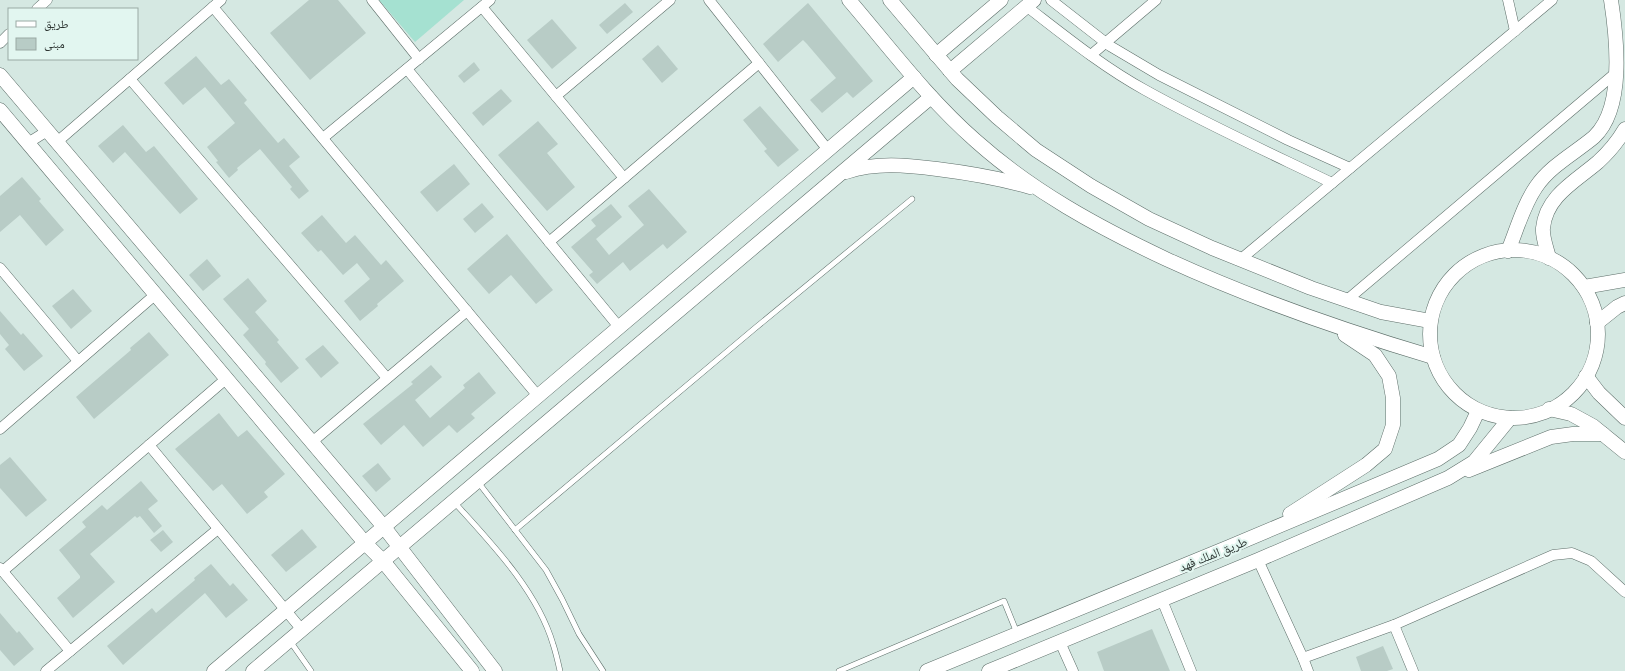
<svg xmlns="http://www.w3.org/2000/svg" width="1625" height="671" font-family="'Crimson Pro','Noto Naskh Arabic',serif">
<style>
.green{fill:#a5e1d1}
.building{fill:#b8ccc6}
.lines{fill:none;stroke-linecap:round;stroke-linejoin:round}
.lane-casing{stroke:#5d6e69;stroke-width:6}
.street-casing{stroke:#5d6e69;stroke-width:11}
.secondary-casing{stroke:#5d6e69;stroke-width:15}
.lane{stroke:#fff;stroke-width:5}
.street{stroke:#fff;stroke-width:10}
.secondary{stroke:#fff;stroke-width:14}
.labels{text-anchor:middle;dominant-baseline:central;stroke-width:4;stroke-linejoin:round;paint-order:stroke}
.street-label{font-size:13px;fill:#2d3532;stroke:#e2f6f0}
</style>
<rect width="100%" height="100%" fill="#d5e8e2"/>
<polygon class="green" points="379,0 464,0 415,42"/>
<g class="building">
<polygon points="309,0 338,0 366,33 310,80 270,33"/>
<polygon points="625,3 633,12 607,34 599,25"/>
<polygon points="808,3 873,81 853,98 847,92 822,113 810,100 836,78 807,44 803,40 778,62 763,44"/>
<polygon points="552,19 577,48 552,69 527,40"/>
<polygon points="658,45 678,69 662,83 642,59"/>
<polygon points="196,56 221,85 229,79 247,100 244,103 278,143 284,138 300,157 289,166 309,191 299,199 290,189 292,187 260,149 237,168 238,170 229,178 216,162 218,161 207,147 235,123 205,87 183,105 164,83"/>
<polygon points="474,62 480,70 464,83 458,76"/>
<polygon points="501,89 512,101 483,126 472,113"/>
<polygon points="760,106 799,150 778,167 764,151 767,149 743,120"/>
<polygon points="538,121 558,144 547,153 575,187 547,211 498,155"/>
<polygon points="123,125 146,152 154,146 198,199 180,214 125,152 113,163 98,146"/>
<polygon points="454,164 470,184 437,212 420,192"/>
<polygon points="22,177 41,199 39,201 64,230 46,246 20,215 0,232 0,196"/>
<polygon points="649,189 687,232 667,249 663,244 630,271 623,262 597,284 589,275 593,272 571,247 596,226 591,220 611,204 622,217 596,239 609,255 644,225 628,206"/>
<polygon points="482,203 494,217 475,233 463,219"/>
<polygon points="322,215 346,243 355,235 381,265 386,260 404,281 377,304 378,306 360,321 344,301 370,279 357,263 343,275 321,250 318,252 301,233"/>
<polygon points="507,234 553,290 536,304 511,275 489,294 467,269"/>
<polygon points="207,259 221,276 203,291 189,275"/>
<polygon points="248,278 267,301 255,312 279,340 277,342 299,368 281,383 265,364 266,362 243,335 249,329 223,299"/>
<polygon points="73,289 92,311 71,329 52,306"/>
<polygon points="0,311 21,335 23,333 43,356 24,371 5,349 9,345 0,334"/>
<polygon points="149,332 169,355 94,419 76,397 131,350 130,348"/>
<polygon points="323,345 339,363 321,378 305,359"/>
<polygon points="431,365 442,377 415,400 430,418 465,388 463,385 479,372 496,393 471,414 475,418 457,433 449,425 423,447 404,425 381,445 363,424 413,384 411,382"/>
<polygon points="219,413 238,437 247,430 285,474 264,492 268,497 247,514 222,484 213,491 175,449"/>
<polygon points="10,457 47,500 26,517 0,488 0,465"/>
<polygon points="378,463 391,479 376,492 362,476"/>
<polygon points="141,481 158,501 148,509 162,526 154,533 140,516 137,518 135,516 90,554 115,582 73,618 57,598 80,578 80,576 59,550 86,527 82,522 102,505 107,510"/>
<polygon points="302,529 317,547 286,572 271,555"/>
<polygon points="163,530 173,542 161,552 150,540"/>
<polygon points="211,564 230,586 233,583 248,600 226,618 205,593 123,665 107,646 152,608 156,613 195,580 194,578"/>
<polygon points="0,613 17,633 19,631 34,649 14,666 0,650"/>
<polygon points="1152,629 1170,671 1104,671 1097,652"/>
<polygon points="1383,646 1393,669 1387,671 1361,671 1356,657"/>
</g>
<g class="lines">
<g class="lane-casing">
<g id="lane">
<polyline points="478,482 546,570 562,599 579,634 603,671"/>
<path d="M454,502C491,543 537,590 553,644C556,653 558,662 560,671"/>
<polyline points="515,530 754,329 912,199"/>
<polyline points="290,641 311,671"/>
<polyline points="839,671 1004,601 1017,633"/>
</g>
</g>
<g class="street-casing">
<g id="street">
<polyline points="372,0 419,59"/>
<polyline points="709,0 828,150"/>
<polyline points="1051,0 1110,46 1159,75 1288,140 1350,168"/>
<polyline points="1508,0 1515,31"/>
<path d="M1026,6C1065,36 1103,67 1145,90C1206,124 1270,153 1332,183"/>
<polyline points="213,7 538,396"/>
<polyline points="482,7 624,178"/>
<polyline points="37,9 47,0"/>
<polyline points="0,43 9,34"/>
<polyline points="1091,55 1156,0"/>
<polyline points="407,69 619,327"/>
<polyline points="130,79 387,378"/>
<polyline points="556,96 670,0"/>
<polyline points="323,138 490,0"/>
<polyline points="57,142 221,0"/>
<polyline points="28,143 47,131"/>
<polyline points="549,242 759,63"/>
<polyline points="1241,259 1552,0"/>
<polyline points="0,268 78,361"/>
<polyline points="1347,300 1618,71"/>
<polyline points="0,429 156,294"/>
<polyline points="312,442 467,311"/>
<polyline points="149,445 302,630"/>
<polyline points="1258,560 1303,658 1394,625 1553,555 1572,553 1591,561 1625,592"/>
<polyline points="0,568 70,651"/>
<polyline points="3,571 227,378"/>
<polyline points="1162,600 1191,671"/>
<polyline points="1394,625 1413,671"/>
<polyline points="1060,642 1073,671"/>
<polyline points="1303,658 1308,671"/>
<polyline points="46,671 218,529"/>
</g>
</g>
<g class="secondary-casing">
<g id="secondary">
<path d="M849,0C890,48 928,99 976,141C1032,191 1098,227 1166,259C1253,299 1342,330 1433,357"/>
<polyline points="890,0 957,79 997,117 1036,150 1091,186 1149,219 1212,248 1311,288 1381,312 1430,321"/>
<polyline points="936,55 1001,0"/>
<polyline points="950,71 1034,0"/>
<polyline points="0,75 384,527 495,671"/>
<polyline points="0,110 365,543 383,561 472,671"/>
<path d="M846,172C876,162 906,165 937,169C969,173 999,178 1030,187"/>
<circle cx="1514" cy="334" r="84"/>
<path d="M1508,251C1517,229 1523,206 1536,187C1550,166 1575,153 1594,137C1625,108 1617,39 1611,0"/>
<path d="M1549,258C1547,249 1542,237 1543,228C1546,196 1576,181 1598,162C1609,152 1618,141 1625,129"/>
<polyline points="1584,287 1625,280"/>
<polyline points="1597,323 1617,307 1625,303"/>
<polyline points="1586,376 1599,393 1625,418"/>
<polyline points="1549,409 1571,414 1593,426 1625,452"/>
<polyline points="1469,470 1551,437 1573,434 1603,434"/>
<polyline points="1290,514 1366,465 1385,449 1393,425 1393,398 1389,376 1375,355 1345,335"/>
<polyline points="214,671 914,77"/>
<polyline points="253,671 931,97"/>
<polyline points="927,671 1229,547 1438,459 1459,445 1470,428 1478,411"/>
<polyline points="989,671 1258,560 1448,478 1474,462 1510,418"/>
</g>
</g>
<use href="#lane" class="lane"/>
<use href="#street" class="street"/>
<use href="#secondary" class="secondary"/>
</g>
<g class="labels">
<g class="street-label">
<text transform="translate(1213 554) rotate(-22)">طريق الملك فهد</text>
</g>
</g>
<rect x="8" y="8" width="130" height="52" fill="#e2f6f0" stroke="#9aa9a4"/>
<rect x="16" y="21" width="20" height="6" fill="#ffffff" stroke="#9aa9a4"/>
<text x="44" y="28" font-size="12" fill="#2d3532">طريق</text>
<rect x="16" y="38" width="20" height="12" fill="#b8ccc6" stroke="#9aa9a4"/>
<text x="44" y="48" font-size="12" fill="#2d3532">مبنى</text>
</svg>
